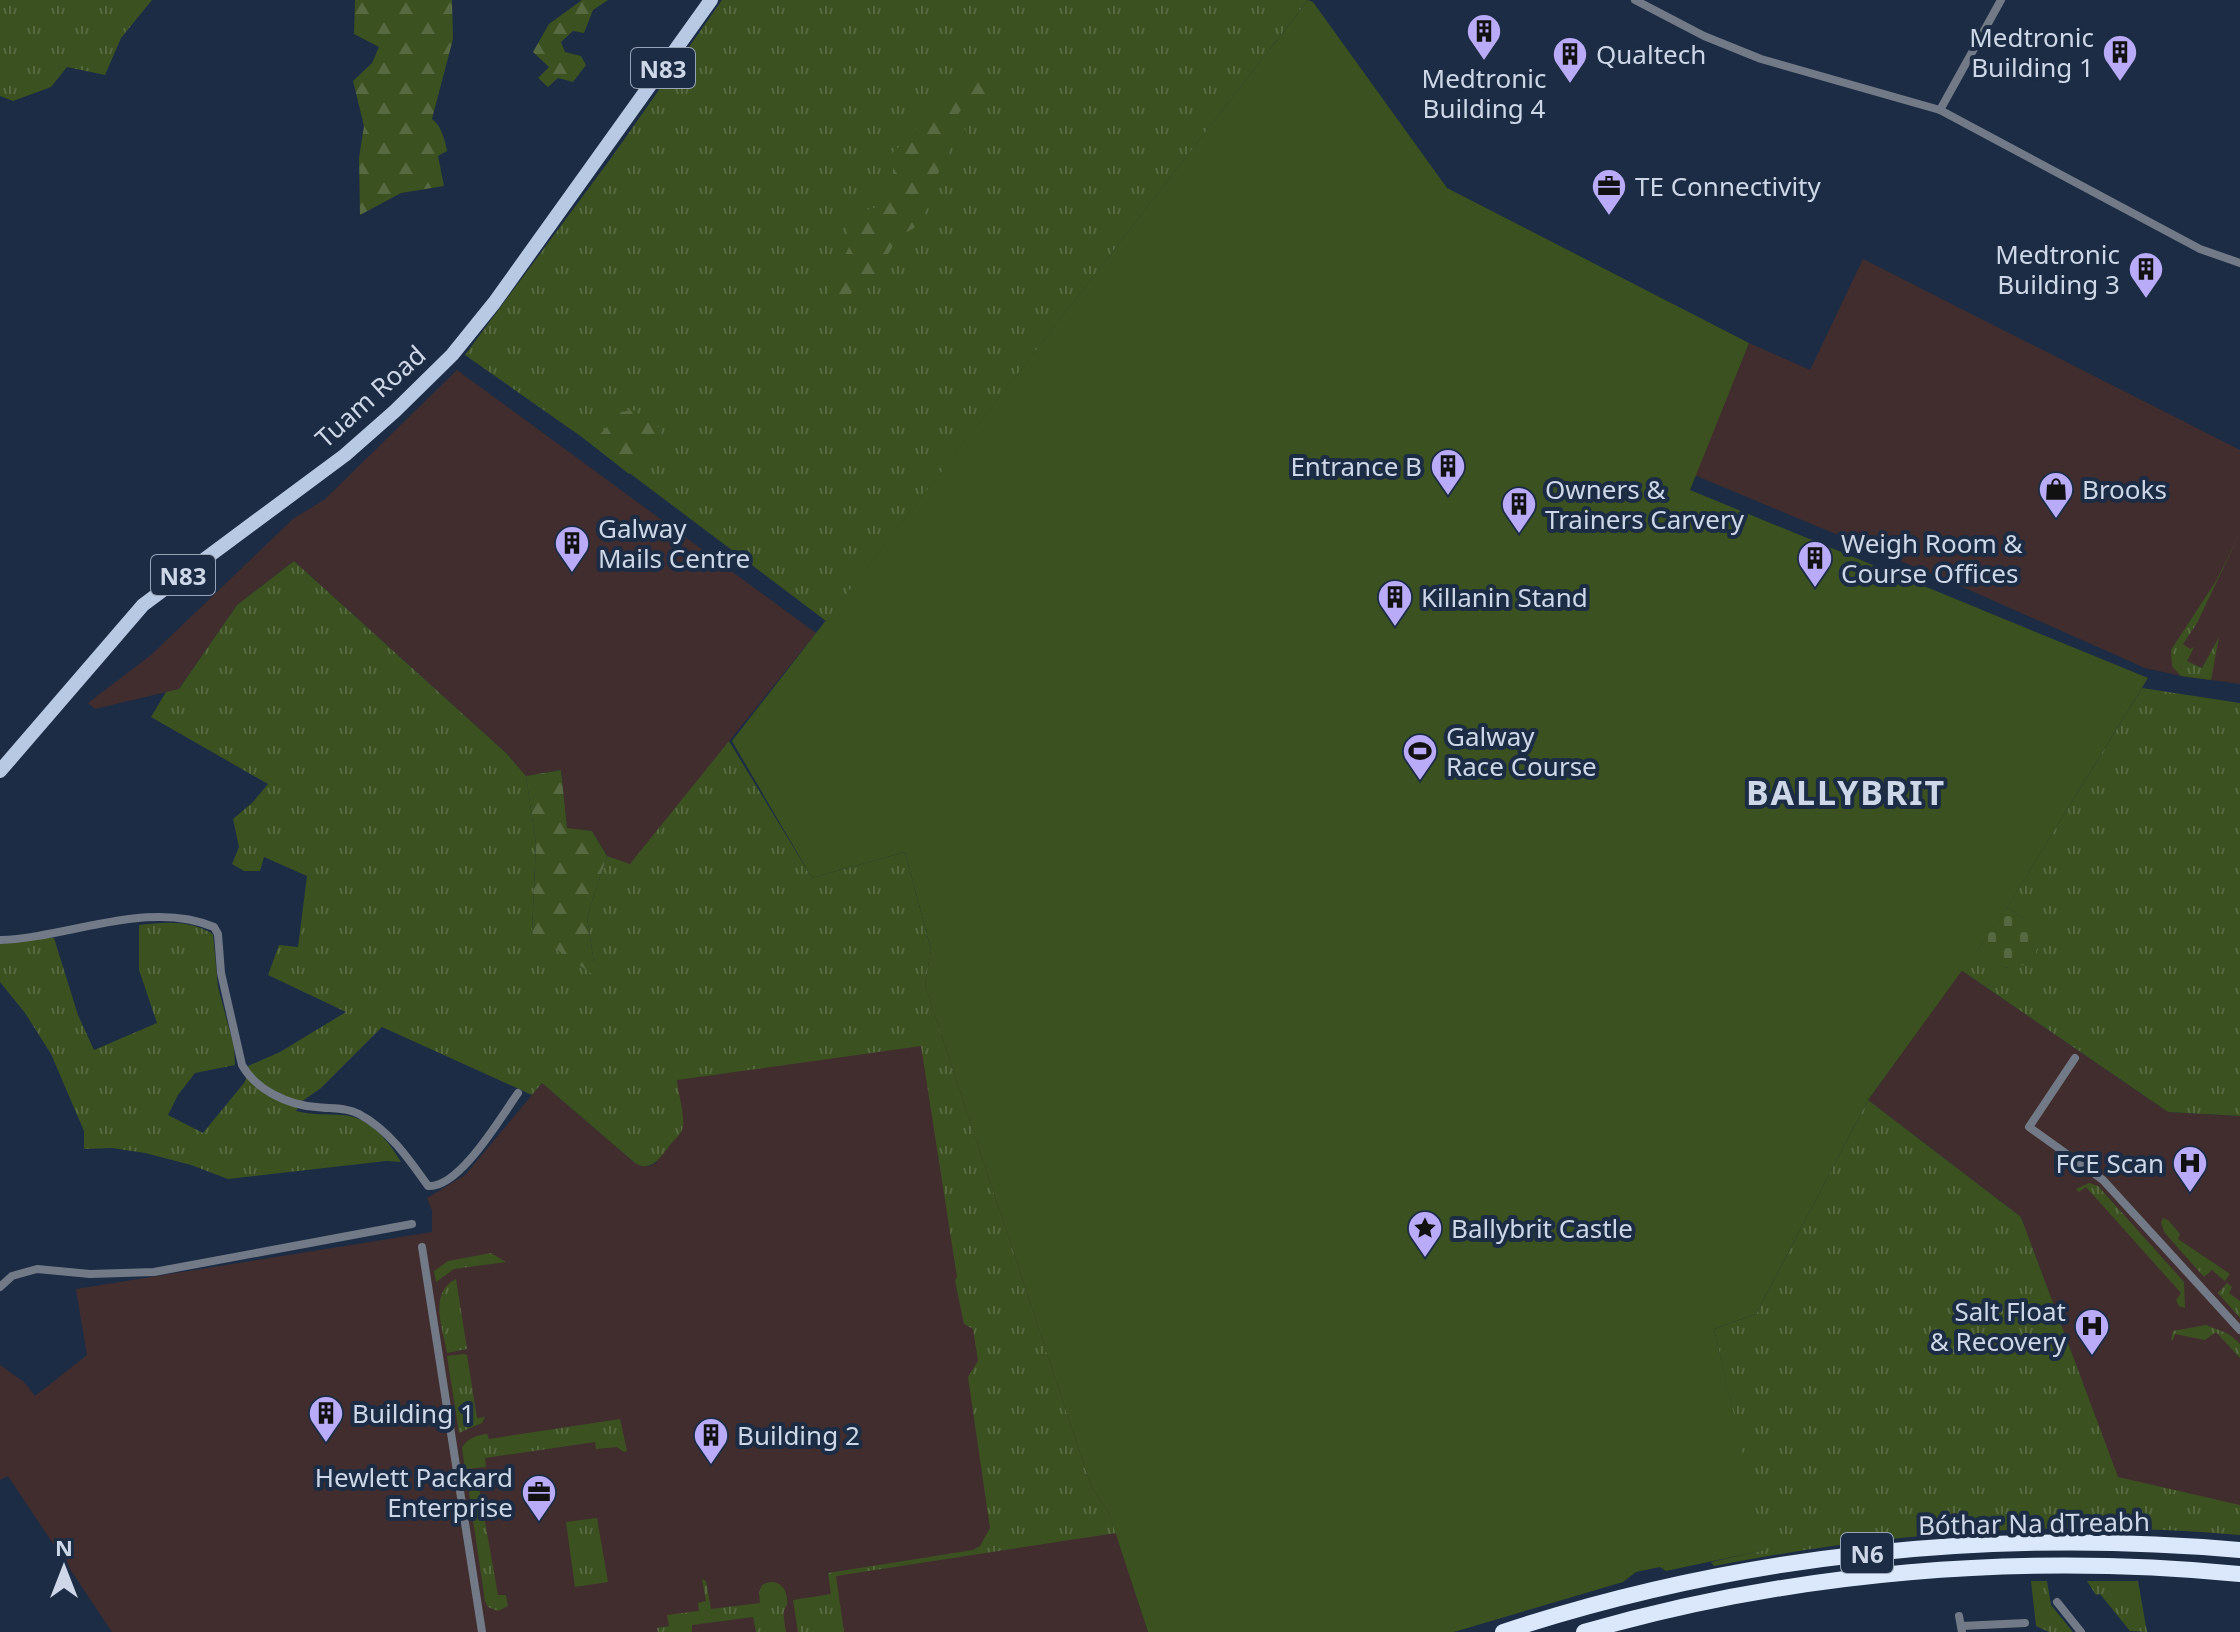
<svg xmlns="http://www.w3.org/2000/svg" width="2240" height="1632" font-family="'Noto Sans',sans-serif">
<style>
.commercial{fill:#412d2e}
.grass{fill:url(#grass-tufts)}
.forest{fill:url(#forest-firs)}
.cemetery{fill:url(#cemetery-stones)}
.garden{fill:#3b5120}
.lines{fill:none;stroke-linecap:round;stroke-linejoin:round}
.street{stroke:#727a87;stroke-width:8}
.primary{stroke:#b8c9e4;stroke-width:14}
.highway{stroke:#dbe8fb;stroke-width:16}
.labels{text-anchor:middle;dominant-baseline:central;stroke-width:8;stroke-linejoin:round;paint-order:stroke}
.shield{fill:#1c2c44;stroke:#98a4b6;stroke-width:2}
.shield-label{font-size:24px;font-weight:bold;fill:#cdd7e7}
.poi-label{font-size:26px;fill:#cdd7e7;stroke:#1c2c44;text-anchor:start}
.street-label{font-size:26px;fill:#cdd7e7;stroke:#1c2c44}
.district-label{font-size:34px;font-weight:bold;letter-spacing:2px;fill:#cdd7e7;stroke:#1c2c44}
</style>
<defs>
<pattern id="grass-tufts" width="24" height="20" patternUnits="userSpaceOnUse" patternTransform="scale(2)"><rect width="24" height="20" fill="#3b5120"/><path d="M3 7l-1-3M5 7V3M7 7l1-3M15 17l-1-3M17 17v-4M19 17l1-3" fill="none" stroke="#566940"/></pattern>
<pattern id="forest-firs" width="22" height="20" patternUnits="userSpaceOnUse" patternTransform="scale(2)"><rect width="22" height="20" fill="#3b5120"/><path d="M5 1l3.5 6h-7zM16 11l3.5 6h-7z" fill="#566940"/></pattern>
<pattern id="cemetery-stones" width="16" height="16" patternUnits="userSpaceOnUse" patternTransform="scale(2)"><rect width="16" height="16" fill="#3b5120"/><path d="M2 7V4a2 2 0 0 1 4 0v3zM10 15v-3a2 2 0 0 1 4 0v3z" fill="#566940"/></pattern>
</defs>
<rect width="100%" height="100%" fill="#1c2c44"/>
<g class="commercial">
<polygon points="1863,259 2240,450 2240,684 2181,676 2145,668 1965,588 1694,475 1749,343 1810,370"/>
<polygon points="457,370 816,633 630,865 607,856 592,831 567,829 561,770 526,776 506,753 294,561 237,605 179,689 95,709 88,703 151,655 293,519 324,500"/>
<polygon points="931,950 1148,1632 112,1632 8,1476 0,1480 0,1365 24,1382 35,1396 87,1355 76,1289 432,1232 432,1211 427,1198 465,1175 542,1083 635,1163 641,1166 650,1166 657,1162 634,1083"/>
<polygon points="1961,970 2168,1112 2240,1116 2240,1535 2189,1531 2125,1498 2021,1217 1868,1100"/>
</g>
<g class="grass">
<polygon points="0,0 152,0 121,38 105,75 67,67 51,87 13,101 0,96"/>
<polygon points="722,0 1308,0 826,621 579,435 465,355 614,154"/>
<polygon points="2240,533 2197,623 2183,644 2190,649 2194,647 2187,661 2202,668 2219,637 2211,680 2181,676 2172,666 2171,650 2216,581"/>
<path d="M294,561L506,753L526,776L536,844L532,932L594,963L587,917L607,856L630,864L729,741L812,878L905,852L931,950L925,985L1091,1486L1109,1513L1116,1533L836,1576L844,1632H798L793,1600L831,1594L828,1573L973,1550L980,1546L990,1528L968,1377L978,1361L973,1329L964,1324L955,1281L957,1277L921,1046L677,1080C678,1095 686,1117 682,1130C680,1135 673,1141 670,1145C661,1157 651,1173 635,1163L542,1083L532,1095L382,1027L321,1088L301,1102L296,1111C311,1115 327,1114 342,1115C370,1117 388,1140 401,1162L386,1161L228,1179L191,1165L145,1153L112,1148L84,1149V1131L51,1054L25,1013L0,982V944L44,937L54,938L78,1015L94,1050L157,1023L139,970V925C166,922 189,920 213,934L218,987L234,1047L235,1065L195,1073L178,1095L168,1115L203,1133L244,1083L249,1073L248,1066L280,1052L346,1012L268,975L279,945L298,947L307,876L264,857L260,871H244L232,864L239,847L233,819L253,802L268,784L151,717L166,692L179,689L237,605Z"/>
<polygon points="2142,688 2240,703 2240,1116 2168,1112 1961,970 1981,944 1997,964 2007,968 2035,926 2007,907"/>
<path d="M1868,1100L2021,1217L2118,1477L2240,1505V1535C2065,1519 1886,1532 1714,1566L1711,1562L1764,1550L1714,1329L1756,1314Z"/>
<polygon points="2089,1183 2098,1186 2184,1282 2185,1308 2179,1306 2176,1300 2181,1293 2086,1187 2079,1192 2076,1189"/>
<polygon points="2163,1218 2168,1220 2180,1234 2178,1239 2230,1274 2225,1281 2232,1287 2229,1293 2240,1301 2240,1318 2218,1293 2227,1283 2212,1270 2204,1277 2164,1232 2161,1222"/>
<polygon points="491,1253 506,1262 454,1269 436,1282 434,1271 448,1261"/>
<path d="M456,1279L467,1349L447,1353C443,1328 428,1293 456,1279Z"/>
<path d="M2206,1325C2219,1331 2227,1330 2240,1344V1358L2216,1332L2205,1340L2175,1334L2173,1340H2171L2173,1331Z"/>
<polygon points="464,1354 467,1355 477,1418 485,1417 482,1423 459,1433 447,1356"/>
<path d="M620,1419L627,1451L624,1452L617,1447L596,1449L595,1442L485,1458L486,1467L465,1469L462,1448C467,1438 477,1435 487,1434L489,1439Z"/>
<polygon points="478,1482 498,1595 506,1595 508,1606 498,1611 488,1607 485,1601 469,1493 473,1484"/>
<polygon points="597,1518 608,1582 575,1587 566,1522"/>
<path d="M702,1579L706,1581L711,1609L760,1603L759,1593L762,1585C777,1576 789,1588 787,1605C786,1607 784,1609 784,1611C783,1617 785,1626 786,1632H756L753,1617L692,1625V1632H658L657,1628L669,1626L667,1615L699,1611L698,1603L706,1601Z"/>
<polygon points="2031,1581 2047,1581 2051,1605 2073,1632 2049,1632 2036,1626"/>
<polygon points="2087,1581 2138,1581 2147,1632 2130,1631 2100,1594 2096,1595"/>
</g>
<g class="forest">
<path d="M355,0H452L453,39L432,119C441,125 445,140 447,151L438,156L444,186L401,193L360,215L359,158L364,126L353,81L372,63L379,47L354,34Z"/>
<polygon points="582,0 608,0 593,10 584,33 573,31 561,42 565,52 581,56 586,65 573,82 558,78 548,87 538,78 549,67 533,52 549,24"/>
<polygon points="970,70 981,75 989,90 968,112 961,110 957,116 968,135 952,145 934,182 929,206 914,228 898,237 877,274 855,286 840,315 828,306 827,291 849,247 848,227 860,212 877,207 880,183 893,182 893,152 915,132 917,119"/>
<path d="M633,410L660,428C665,452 649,464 629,474L591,444L621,412Z"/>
<polygon points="561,770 567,828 592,831 607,856 587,917 594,963 592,974 532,932 536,844 526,776"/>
</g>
<path class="cemetery" d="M2007,907L2036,926C2038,934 2041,943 2037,952C2032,965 2010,972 1997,965C1990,960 1985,951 1981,944Z"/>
<polygon class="garden" points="1308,0 1313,2 1447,188 1749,343 1690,490 2148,678 2003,914 1868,1100 1756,1314 1714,1329 1765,1550 1666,1571 1660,1567 1636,1572 1623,1582 1454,1632 1148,1632 1109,1513 1091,1486 925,985 931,950 905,852 812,878 732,741"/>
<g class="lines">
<g class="street">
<polyline points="1635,0 1704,36 1761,59 1940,110 2200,249 2240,263"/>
<polyline points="1940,110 2001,0"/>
<path d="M0,940C68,938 149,899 214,927L218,934L221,973L242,1065C256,1090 288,1105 316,1107C330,1109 346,1107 359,1114C389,1130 409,1159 428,1186C459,1189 501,1117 518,1093"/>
<polyline points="2075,1058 2029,1127 2103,1180 2240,1330"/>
<polyline points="422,1247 482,1632"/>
<polyline points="0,1287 12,1276 37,1269 90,1274 154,1272 412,1224"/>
<polyline points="2057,1602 2081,1632"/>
<polyline points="1959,1616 1962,1632"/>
<polyline points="1961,1626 2025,1623"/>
</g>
<polyline class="primary" points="0,771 143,605 345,455 395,411 452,355 494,303 711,0"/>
<g class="highway">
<path d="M1503,1632C1740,1554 1992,1528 2240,1550"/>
<path d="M1584,1632C1796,1571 2021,1553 2240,1574"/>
</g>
</g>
<defs>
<g id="building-pin" transform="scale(1.8)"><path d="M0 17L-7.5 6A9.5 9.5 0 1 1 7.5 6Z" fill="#b9abf7" stroke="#1c2c44"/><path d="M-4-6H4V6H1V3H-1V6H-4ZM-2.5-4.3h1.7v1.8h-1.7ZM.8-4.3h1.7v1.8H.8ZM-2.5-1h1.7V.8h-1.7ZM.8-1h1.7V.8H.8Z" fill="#111"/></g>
<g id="office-pin" transform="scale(1.8)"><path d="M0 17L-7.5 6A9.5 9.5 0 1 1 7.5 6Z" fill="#b9abf7" stroke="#1c2c44"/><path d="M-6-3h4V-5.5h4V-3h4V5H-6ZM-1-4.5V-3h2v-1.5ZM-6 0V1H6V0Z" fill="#111"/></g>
<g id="shop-pin" transform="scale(1.8)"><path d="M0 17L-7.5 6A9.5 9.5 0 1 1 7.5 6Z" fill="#b9abf7" stroke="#1c2c44"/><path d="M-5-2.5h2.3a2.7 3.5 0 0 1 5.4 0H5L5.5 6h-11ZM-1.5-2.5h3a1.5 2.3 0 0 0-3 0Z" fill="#111"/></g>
<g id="stadium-pin" transform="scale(1.8)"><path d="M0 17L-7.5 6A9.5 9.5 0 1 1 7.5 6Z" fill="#b9abf7" stroke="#1c2c44"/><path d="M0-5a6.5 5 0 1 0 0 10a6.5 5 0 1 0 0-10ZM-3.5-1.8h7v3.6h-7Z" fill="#111"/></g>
<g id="hospital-pin" transform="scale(1.8)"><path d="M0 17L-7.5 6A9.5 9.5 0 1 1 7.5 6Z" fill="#b9abf7" stroke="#1c2c44"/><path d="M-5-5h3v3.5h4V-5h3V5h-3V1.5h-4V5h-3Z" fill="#111"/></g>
<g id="sight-pin" transform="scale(1.8)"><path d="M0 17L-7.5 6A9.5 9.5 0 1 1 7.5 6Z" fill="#b9abf7" stroke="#1c2c44"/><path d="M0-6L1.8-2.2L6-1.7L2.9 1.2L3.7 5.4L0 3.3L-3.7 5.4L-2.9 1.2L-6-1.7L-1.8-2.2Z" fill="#111"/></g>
</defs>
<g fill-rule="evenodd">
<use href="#building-pin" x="1484" y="31"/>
<use href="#building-pin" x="2120" y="52"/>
<use href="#building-pin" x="1570" y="54"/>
<use href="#office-pin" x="1609" y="186"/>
<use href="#building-pin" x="2146" y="269"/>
<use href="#building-pin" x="1448" y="466"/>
<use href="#shop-pin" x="2056" y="489"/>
<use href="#building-pin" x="1519" y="504"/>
<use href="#building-pin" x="572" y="543"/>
<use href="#building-pin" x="1815" y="558"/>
<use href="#building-pin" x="1395" y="597"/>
<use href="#stadium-pin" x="1420" y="751"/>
<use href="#hospital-pin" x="2190" y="1163"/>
<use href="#sight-pin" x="1425" y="1228"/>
<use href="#hospital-pin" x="2092" y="1326"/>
<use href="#building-pin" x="326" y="1413"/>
<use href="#building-pin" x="711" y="1435"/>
<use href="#office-pin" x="539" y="1492"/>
</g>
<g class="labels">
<g class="shield">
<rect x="631" y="48" width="64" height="40" rx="6"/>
<rect x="151" y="555" width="64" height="40" rx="6"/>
<rect x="1841" y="1533" width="52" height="40" rx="6"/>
</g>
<g class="shield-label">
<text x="663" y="68">N83</text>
<text x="183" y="575">N83</text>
<text x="1867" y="1553">N6</text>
</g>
<g class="poi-label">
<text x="2094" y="37" text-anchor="end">Medtronic<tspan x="2094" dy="30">Building 1</tspan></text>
<text x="1596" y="54">Qualtech</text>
<text x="1484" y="78" text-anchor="middle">Medtronic<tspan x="1484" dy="30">Building 4</tspan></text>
<text x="1635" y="186">TE Connectivity</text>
<text x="2120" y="254" text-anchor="end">Medtronic<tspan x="2120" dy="30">Building 3</tspan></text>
<text x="1422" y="466" text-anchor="end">Entrance B</text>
<text x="1545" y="489">Owners &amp;<tspan x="1545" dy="30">Trainers Carvery</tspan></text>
<text x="2082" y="489">Brooks</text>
<text x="598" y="528">Galway<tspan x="598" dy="30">Mails Centre</tspan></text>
<text x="1841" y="543">Weigh Room &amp;<tspan x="1841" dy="30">Course Offices</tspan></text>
<text x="1421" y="597">Killanin Stand</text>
<text x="1446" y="736">Galway<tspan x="1446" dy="30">Race Course</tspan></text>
<text x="2164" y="1163" text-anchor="end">FCE Scan</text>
<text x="1451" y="1228">Ballybrit Castle</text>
<text x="2066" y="1311" text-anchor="end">Salt Float<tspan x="2066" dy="30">&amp; Recovery</tspan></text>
<text x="352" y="1413">Building 1</text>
<text x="737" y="1435">Building 2</text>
<text x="513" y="1477" text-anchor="end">Hewlett Packard<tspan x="513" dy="30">Enterprise</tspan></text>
</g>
<g class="street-label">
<text transform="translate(370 396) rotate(-42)">Tuam Road</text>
<text transform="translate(2034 1523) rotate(-1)">Bóthar Na dTreabh</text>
</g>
<g class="district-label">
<text x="1846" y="792">BALLYBRIT</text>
</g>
</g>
<g transform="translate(64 1568)" stroke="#1c2c44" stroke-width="6" paint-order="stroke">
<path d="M0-6L14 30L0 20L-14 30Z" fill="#cdd7e7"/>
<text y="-12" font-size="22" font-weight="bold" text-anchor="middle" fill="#cdd7e7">N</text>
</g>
</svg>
